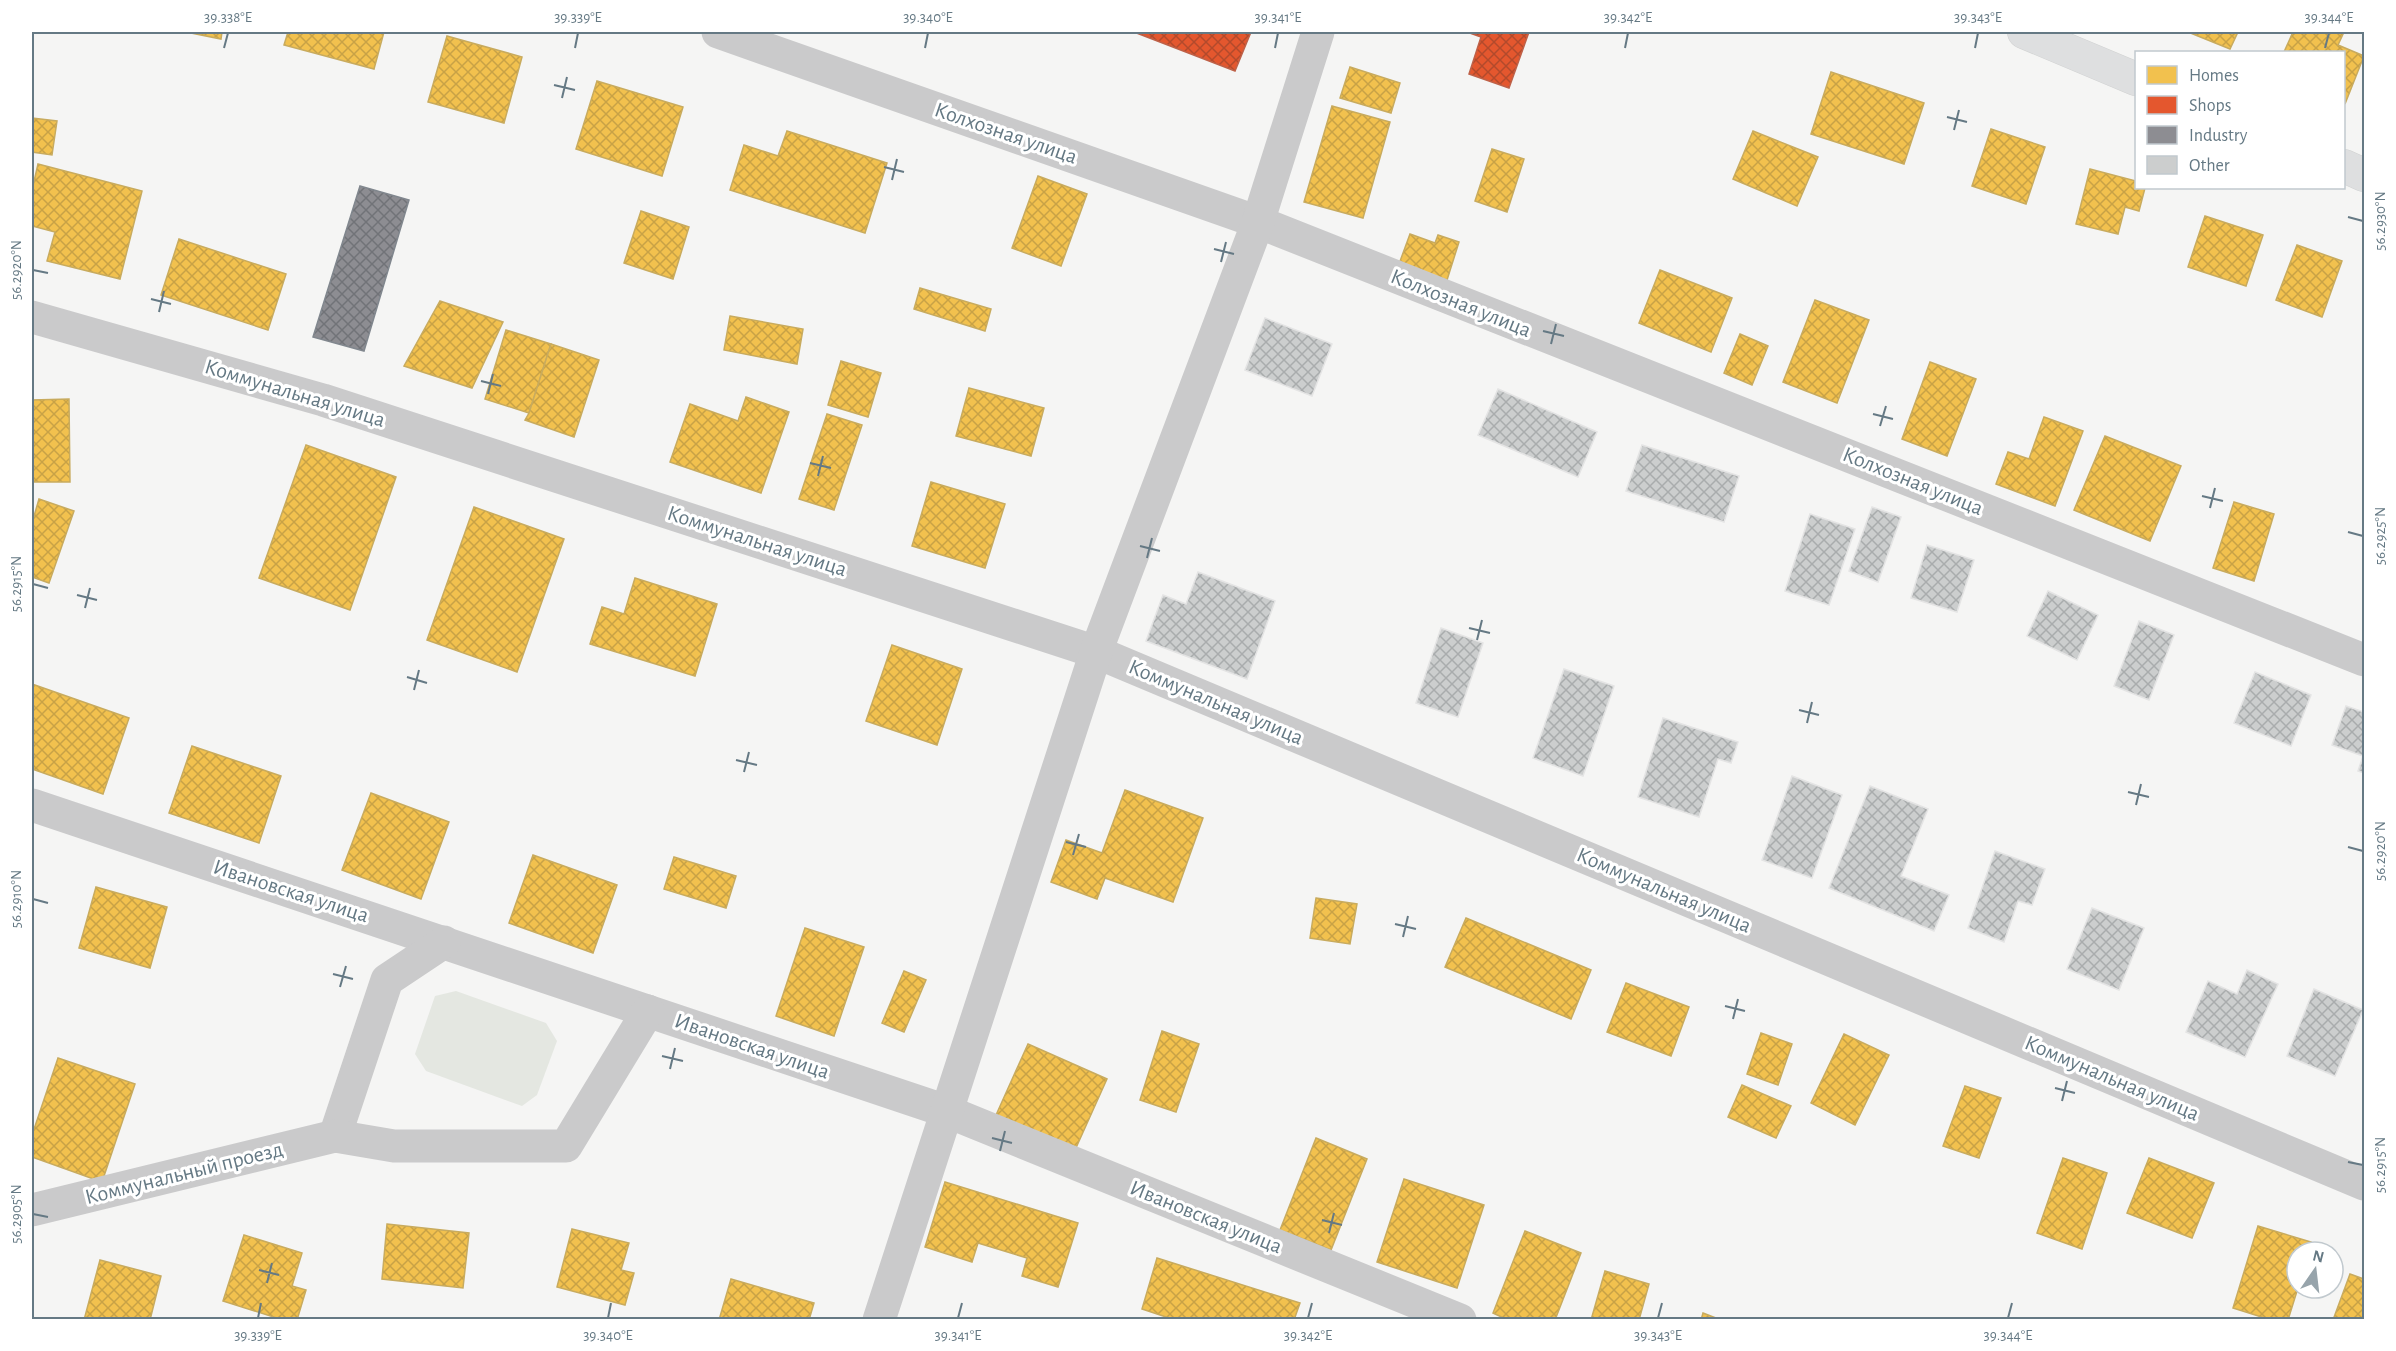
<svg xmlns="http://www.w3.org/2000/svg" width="2396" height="1351" font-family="'Alegreya Sans',sans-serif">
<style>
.pitch{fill:#e4e7e1}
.homes{fill:url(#homes-cross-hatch);stroke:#c8ab5e;stroke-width:1.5}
.shops{fill:url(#shops-cross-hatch);stroke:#be6148;stroke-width:1.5}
.industry{fill:url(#industry-cross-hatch);stroke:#81878e;stroke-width:1.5}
.building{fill:url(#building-cross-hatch);stroke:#e4e4e4;stroke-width:1.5}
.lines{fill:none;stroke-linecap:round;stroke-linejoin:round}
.major-casing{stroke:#d1d2d2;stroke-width:34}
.minor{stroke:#cacacb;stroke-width:33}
.major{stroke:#dedfe0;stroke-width:33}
.ticks{fill:none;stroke:#657984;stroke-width:2}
.labels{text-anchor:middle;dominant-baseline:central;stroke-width:6;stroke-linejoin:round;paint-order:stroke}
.street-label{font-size:22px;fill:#657984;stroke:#fff}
.neatline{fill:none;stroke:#657984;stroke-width:2}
.ticks-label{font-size:15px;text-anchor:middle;fill:#657984}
</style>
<defs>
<pattern id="homes-cross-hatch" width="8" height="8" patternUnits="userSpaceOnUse" patternTransform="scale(1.5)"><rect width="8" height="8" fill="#f2c14e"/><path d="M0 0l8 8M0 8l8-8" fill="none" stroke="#c8a246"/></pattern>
<pattern id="shops-cross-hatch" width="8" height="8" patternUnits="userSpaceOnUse" patternTransform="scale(1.5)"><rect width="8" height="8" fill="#e4572e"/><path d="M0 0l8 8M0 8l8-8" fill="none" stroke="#b24a2c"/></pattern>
<pattern id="industry-cross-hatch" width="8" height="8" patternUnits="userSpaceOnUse" patternTransform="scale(1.5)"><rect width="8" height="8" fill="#8d8d92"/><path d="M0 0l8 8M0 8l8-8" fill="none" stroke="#717378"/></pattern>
<pattern id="building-cross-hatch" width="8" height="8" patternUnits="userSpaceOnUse" patternTransform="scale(1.5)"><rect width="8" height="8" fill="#cccece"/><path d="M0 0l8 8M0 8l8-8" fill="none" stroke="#a9acad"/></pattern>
</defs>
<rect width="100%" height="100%" fill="#f5f5f4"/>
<polygon class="pitch" points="456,991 546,1023 557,1041 537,1095 522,1106 426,1071 415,1054 435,996"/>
<g class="homes">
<polygon points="186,32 222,32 221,39"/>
<polygon points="288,32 384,32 374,69 284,45"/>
<polygon points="2188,32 2238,32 2230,49"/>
<polygon points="2293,32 2344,32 2338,45 2364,56 2345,104 2344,52 2284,52"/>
<polygon points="447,36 522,57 504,123 428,102"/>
<polygon points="1350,67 1400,83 1391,113 1340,98"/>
<polygon points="1831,72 1924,103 1904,164 1811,134"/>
<polygon points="597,81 683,107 662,176 576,149"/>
<polygon points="1332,106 1390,122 1363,218 1304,202"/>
<polygon points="32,118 57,121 52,155 32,152"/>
<polygon points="1991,129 2045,147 2026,204 1972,186"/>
<polygon points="787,131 887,163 865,233 730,190 744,145 778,156"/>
<polygon points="1753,131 1818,157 1797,206 1733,179"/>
<polygon points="1492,149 1524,159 1507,212 1475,201"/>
<polygon points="38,164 142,191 120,279 47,261 55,232 32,226 32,190"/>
<polygon points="2090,169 2136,181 2136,188 2145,188 2139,211 2125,207 2118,234 2076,224"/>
<polygon points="1038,176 1087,194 1061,266 1012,248"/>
<polygon points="641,211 689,227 673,279 624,263"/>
<polygon points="2205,216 2263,235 2246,286 2188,267"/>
<polygon points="1410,234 1435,243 1438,235 1459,242 1447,280 1399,264"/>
<polygon points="179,239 286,274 268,330 161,295"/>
<polygon points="2297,245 2342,261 2322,317 2276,300"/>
<polygon points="1660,270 1732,298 1711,352 1639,323"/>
<polygon points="920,288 991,309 985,331 914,309"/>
<polygon points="1815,300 1869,320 1837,403 1783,382"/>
<polygon points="440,301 503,322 472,388 404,366"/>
<polygon points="730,316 803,329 797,364 724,350"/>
<polygon points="506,330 551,344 529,413 485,399"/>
<polygon points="1740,334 1768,346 1752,385 1724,373"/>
<polygon points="551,344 599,360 574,437 525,420 529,413"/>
<polygon points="841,361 881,373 868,417 828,405"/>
<polygon points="1930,362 1976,379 1947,456 1902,439"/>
<polygon points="969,388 1044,408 1031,456 956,436"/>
<polygon points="746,397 789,412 761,493 670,462 690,404 738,421"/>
<polygon points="69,399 70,482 32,482 32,400"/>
<polygon points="827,414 862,425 834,510 799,499"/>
<polygon points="2044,417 2083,431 2055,506 1996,484 2008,452 2029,459"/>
<polygon points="2105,436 2181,466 2150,541 2074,510"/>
<polygon points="306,445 396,477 350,610 259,578"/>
<polygon points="931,482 1005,504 985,568 912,546"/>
<polygon points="39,499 74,511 49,583 32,577 32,523"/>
<polygon points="2234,502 2274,514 2254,581 2213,568"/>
<polygon points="474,507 564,539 517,672 427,640"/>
<polygon points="635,578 717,604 695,676 590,644 602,607 624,614"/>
<polygon points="892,645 962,669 937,745 866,721"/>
<polygon points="32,684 129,718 103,794 32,769"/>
<polygon points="192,746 281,776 259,843 169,813"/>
<polygon points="1125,790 1203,818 1173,902 1105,878 1097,899 1051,882 1066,840 1102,853"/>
<polygon points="371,793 449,822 421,899 342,870"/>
<polygon points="533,855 617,885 593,953 509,923"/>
<polygon points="674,857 736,876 726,908 664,889"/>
<polygon points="96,887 167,907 150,968 79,948"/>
<polygon points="1316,898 1357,904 1350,944 1310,938"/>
<polygon points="1466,918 1591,970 1571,1019 1445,967"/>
<polygon points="805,928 864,947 834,1036 776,1016"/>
<polygon points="904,971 926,980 904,1032 882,1023"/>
<polygon points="1626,983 1689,1007 1671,1056 1607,1032"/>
<polygon points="1162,1031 1199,1044 1176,1112 1140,1100"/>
<polygon points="1761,1033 1792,1044 1778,1085 1747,1074"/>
<polygon points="1844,1034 1889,1055 1855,1125 1811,1103"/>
<polygon points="1028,1044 1107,1079 1075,1150 996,1115"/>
<polygon points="58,1058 135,1084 102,1182 32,1157 32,1135"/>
<polygon points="1742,1085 1791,1106 1776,1138 1728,1117"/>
<polygon points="1965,1086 2001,1098 1979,1158 1943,1146"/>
<polygon points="1316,1138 1367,1159 1331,1250 1280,1230"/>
<polygon points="2063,1158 2107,1173 2082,1249 2037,1233"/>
<polygon points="2149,1158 2214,1183 2192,1238 2127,1213"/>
<polygon points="1404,1179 1484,1205 1457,1288 1377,1262"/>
<polygon points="945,1182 1078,1223 1058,1287 1022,1276 1027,1258 978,1243 972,1262 925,1247"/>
<polygon points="387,1224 469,1233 463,1288 382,1279"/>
<polygon points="2258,1226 2311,1242 2308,1252 2297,1252 2298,1288 2288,1320 2271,1320 2233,1308"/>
<polygon points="572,1229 629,1243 621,1270 634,1273 625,1305 557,1287"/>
<polygon points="1525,1231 1581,1253 1555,1320 1508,1320 1493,1313"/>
<polygon points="244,1235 302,1253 292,1286 306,1290 297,1320 283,1320 223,1301"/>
<polygon points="1157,1258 1300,1303 1294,1320 1175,1320 1142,1309"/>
<polygon points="100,1260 161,1276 150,1320 84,1320"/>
<polygon points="1605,1271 1649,1284 1639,1320 1591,1320"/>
<polygon points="2350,1274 2364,1279 2364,1320 2333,1320"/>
<polygon points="731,1279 814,1303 809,1320 719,1320"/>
<polygon points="1703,1313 1721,1320 1701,1320"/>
</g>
<g class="shops">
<polygon points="1134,32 1251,32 1235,71"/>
<polygon points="1467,32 1529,32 1509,88 1469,74 1481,37"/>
</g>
<polygon class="industry" points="360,186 409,200 364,351 313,337"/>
<g class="building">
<polygon points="1265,318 1332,344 1312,396 1245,370"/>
<polygon points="1498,389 1597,432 1578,477 1478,435"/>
<polygon points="1642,445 1739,476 1724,522 1626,491"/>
<polygon points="1872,507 1901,517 1878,582 1849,571"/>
<polygon points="1810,514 1855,529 1829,605 1785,591"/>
<polygon points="1927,545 1974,560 1957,612 1911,598"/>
<polygon points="1198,572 1275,601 1247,679 1146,641 1163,595 1186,604"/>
<polygon points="2048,591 2098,615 2077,660 2027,636"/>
<polygon points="2139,621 2174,635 2149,700 2114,686"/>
<polygon points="1441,628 1483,643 1458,717 1416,703"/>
<polygon points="1564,669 1614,686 1583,776 1533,758"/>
<polygon points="2255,672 2311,695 2291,746 2234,723"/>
<polygon points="2346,706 2364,712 2364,773 2358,771 2363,756 2332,745"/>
<polygon points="1663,718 1738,742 1731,763 1718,759 1699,817 1638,797"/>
<polygon points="1792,776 1842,795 1812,878 1762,860"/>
<polygon points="1870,786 1928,809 1901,876 1949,895 1934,931 1829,888"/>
<polygon points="1995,851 2045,869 2032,905 2018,901 2004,942 1968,928"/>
<polygon points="2092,908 2144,928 2119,990 2067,969"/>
<polygon points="2247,970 2278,984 2245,1057 2186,1032 2208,981 2237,994"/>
<polygon points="2314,989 2363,1010 2335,1076 2287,1056"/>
</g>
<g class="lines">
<g class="major-casing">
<g id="major">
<polyline points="2024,32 2136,79"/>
<polyline points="2344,166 2364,175"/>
</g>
</g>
<g class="minor">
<polyline points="718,32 1258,222 2364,660"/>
<polyline points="32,317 323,400 1096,652 2364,1184"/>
<polyline points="32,805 946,1111 1460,1320"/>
<polyline points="335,1136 387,980 444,942"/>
<polyline points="32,1210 335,1136 394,1146 566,1146 648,1011"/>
<polyline points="879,1320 1096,652 1258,222 1318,32"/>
</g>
<use href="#major" class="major"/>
</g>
<path class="ticks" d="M224,48L228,33M575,48L578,33M925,48L928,33M1275,48L1278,33M1625,48L1628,33M1975,48L1978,33M2325,48L2329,33M554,85L575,90M562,98L567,77M1947,117L1967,122M1954,130L1959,110M884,167L904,172M892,180L897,159M2348,217L2363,221M1214,249L1234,254M1221,262L1226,242M33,270L48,273M151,299L171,304M159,312L164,291M1543,331L1564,336M1551,344L1556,324M481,381L501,386M488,394L493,374M1873,414L1893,419M1880,426L1886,406M810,463L831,468M818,476L823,456M2202,496L2223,501M2210,508L2215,488M2348,532L2363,536M1140,546L1160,551M1147,558L1152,538M33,584L48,588M77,595L97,600M85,608L90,588M1469,628L1490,633M1477,640L1482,620M407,677L427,683M414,690L419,670M1799,710L1819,715M1807,723L1812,702M736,760L757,765M744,772L749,752M2128,792L2149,797M2136,805L2141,784M1066,842L1086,847M2348,847L2363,851M1073,855L1079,834M33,899L48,903M1395,924L1416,929M1403,937L1408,916M333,974L353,979M340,987L346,966M1725,1006L1745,1011M1733,1019L1738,999M662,1056L683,1061M670,1069L675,1048M2055,1088L2075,1093M2062,1101L2067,1081M992,1138L1012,1143M1000,1151L1005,1131M2348,1162L2363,1165M33,1214L48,1217M1322,1220L1342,1225M1329,1233L1334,1213M259,1270L279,1275M267,1283L272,1263M258,1318L261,1303M608,1318L611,1303M958,1318L962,1303M1308,1318L1312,1303M1658,1318L1662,1303M2008,1318L2012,1303"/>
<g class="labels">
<g class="street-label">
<text transform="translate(1006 133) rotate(19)">Колхозная улица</text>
<text transform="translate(1461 303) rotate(22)">Колхозная улица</text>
<text transform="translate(295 393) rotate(17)">Коммунальная улица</text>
<text transform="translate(1913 481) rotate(22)">Колхозная улица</text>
<text transform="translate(757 541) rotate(18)">Коммунальная улица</text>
<text transform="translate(1216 702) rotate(23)">Коммунальная улица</text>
<text transform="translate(1664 890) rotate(23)">Коммунальная улица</text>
<text transform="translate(291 891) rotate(18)">Ивановская улица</text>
<text transform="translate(752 1046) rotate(19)">Ивановская улица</text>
<text transform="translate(2112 1078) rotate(23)">Коммунальная улица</text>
<text transform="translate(184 1173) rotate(-14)">Коммунальный проезд</text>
<text transform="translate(1206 1217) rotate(22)">Ивановская улица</text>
</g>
</g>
<rect width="2396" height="1351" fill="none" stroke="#ffffff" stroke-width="66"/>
<rect x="2135" y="51" width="210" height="138" fill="#ffffff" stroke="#c1c9ce" stroke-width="1.5"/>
<rect x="2147" y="66" width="30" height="18" fill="#f2c14e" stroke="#c1c9ce" stroke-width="1.5"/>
<text x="2189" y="81" font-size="18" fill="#657984">Homes</text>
<rect x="2147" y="96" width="30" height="18" fill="#e4572e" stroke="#c1c9ce" stroke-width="1.5"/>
<text x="2189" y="111" font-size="18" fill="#657984">Shops</text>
<rect x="2147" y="126" width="30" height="18" fill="#8d8d92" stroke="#c1c9ce" stroke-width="1.5"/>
<text x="2189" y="141" font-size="18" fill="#657984">Industry</text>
<rect x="2147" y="156" width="30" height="18" fill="#cccece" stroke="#c1c9ce" stroke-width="1.5"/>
<text x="2189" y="171" font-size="18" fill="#657984">Other</text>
<g transform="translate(2315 1270) rotate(14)"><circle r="28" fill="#ffffff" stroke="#c1c9ce" stroke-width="1.5"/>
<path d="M0-4.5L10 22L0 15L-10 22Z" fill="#97a4ab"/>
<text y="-9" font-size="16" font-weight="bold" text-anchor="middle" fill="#657984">N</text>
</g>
<rect x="33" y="33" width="2330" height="1285" class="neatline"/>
<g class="ticks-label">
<text x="228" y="22">39.338°E</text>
<text x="578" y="22">39.339°E</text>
<text x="928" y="22">39.340°E</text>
<text x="1278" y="22">39.341°E</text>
<text x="1628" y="22">39.342°E</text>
<text x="1978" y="22">39.343°E</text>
<text x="2329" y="22">39.344°E</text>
<text transform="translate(2380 221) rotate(-90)" y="5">56.2930°N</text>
<text transform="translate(16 270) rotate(-90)" y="5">56.2920°N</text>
<text transform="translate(2380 536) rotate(-90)" y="5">56.2925°N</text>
<text transform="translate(16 584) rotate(-90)" y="5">56.2915°N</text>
<text transform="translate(2380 851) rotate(-90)" y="5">56.2920°N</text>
<text transform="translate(16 899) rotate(-90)" y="5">56.2910°N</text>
<text transform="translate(2380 1165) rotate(-90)" y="5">56.2915°N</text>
<text transform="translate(16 1214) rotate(-90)" y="5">56.2905°N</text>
<text x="258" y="1340">39.339°E</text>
<text x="608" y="1340">39.340°E</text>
<text x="958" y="1340">39.341°E</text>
<text x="1308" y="1340">39.342°E</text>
<text x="1658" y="1340">39.343°E</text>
<text x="2008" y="1340">39.344°E</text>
</g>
</svg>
